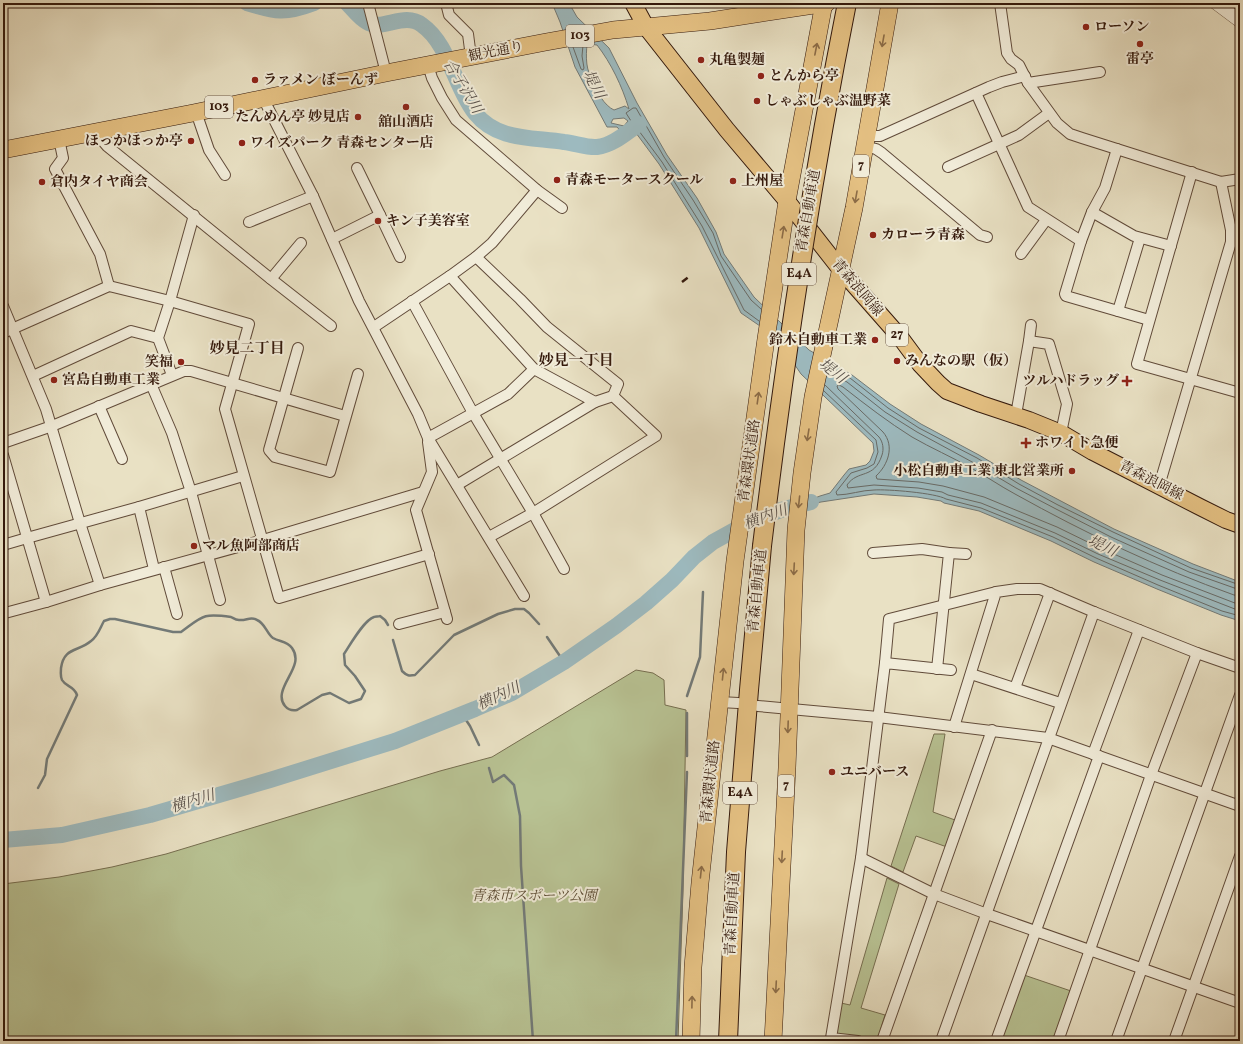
<svg xmlns="http://www.w3.org/2000/svg" width="1243" height="1044" font-family="Vollkorn,'Noto Serif JP',serif">
<style>
.green{fill:#b8c293;stroke:#766e50}
.water{fill:#9dbabf;stroke:#737a77;fill-rule:evenodd}
.lines{fill:none;stroke-linecap:round;stroke-linejoin:round}
.shore{stroke:#686a66;stroke-width:1}
.stream{stroke:#737a77;stroke-width:2.5}
.river{stroke:#9dbabf;stroke-width:16}
.minor-casing{stroke:#614b3a;stroke-width:12}
.tertiary-casing{stroke:#614b3a;stroke-width:14}
.primary-casing{stroke:#34190c;stroke-width:18}
.trunk-casing{stroke:#34190c;stroke-width:18}
.motorway-casing{stroke:#34190c;stroke-width:20}
.minor{stroke:#f1ecd9;stroke-width:10}
.tertiary{stroke:#f1ecd9;stroke-width:13}
.primary{stroke:#e4c082;stroke-width:16}
.trunk{stroke:#e4c082;stroke-width:17}
.motorway{stroke:#e4c082;stroke-width:18}
.rail{stroke:#34190c;stroke-width:2.5;stroke-dasharray:7 7;stroke-linecap:butt}
.motorway-bridge-casing{stroke:#34190c;stroke-width:20;stroke-linecap:butt}
.motorway-bridge{stroke:#e4c082;stroke-width:18}
.oneway{stroke:#8c6c47}
.poi-dot{fill:#8f2418;stroke:#f1ecd9;stroke-width:1.5}
.labels{text-anchor:middle;dominant-baseline:central;stroke-width:4;stroke-linejoin:round;paint-order:stroke}
.shield{fill:#f1ecd9;stroke:#6d584a;stroke-width:1}
.shield-label{font-size:13px;font-weight:bold;fill:#34190c}
.poi-label{font-size:14px;font-weight:bold;fill:#34190c;stroke:#f1ecd9;text-anchor:start}
.street-label{font-size:14px;fill:#34190c;stroke:#f1ecd9}
.park-label{font-size:14px;font-style:italic;fill:#5c4c34;stroke:#f1ecd9}
.water-label{font-size:15px;font-style:italic;fill:#59514b;stroke:#f1ecd9}
.neighbourhood-label{font-size:15px;font-weight:bold;fill:#34190c;stroke:#f1ecd9}
</style>
<rect width="100%" height="100%" fill="#e9e1c4"/>
<filter id="stains"><feTurbulence type="fractalNoise" baseFrequency=".005" numOctaves="4"/><feColorMatrix values="0 0 0 0 .2 0 0 0 0 .09 0 0 0 0 .02 0 0 0 .5 -.17"/></filter>
<radialGradient id="worn" r=".72"><stop offset=".6" stop-color="#630" stop-opacity="0"/><stop offset="1" stop-color="#630" stop-opacity=".3"/></radialGradient>
<g class="green">
<polygon points="636,670 653,673 664,680 665,705 686,710 683,890 678,1041 3,1041 3,884 59,877 112,867 166,854 440,771 492,757"/>
<polygon points="934,734 945,734 933,812 955,820 947,847 916,836 903,872 891,866"/>
<polygon points="887,878 899,884 861,1008 885,1015 878,1038 839,1035 836,1031 841,1003 850,1005"/>
<polygon points="1024,975 1071,991 1053,1041 1001,1041"/>
</g>
<path class="water" d="M552,3H569L577,17L609,48L637,103L667,155L697,198L716,232L724,254L754,297L809,350L852,375L890,404L921,424L979,455L1021,480L1114,529L1193,564L1240,582V621L1221,615L1157,589L1094,562L1051,541L979,511L944,503L941,501L917,497L874,494L821,502L785,510L820,496L830,493L844,475L849,469L866,465L870,461L874,451L873,443L801,374L776,337L741,313L699,228L659,164L636,133L625,136L617,127H607L575,67L560,22ZM587,44L597,45C611,63 622,86 629,109L625,106L614,110C605,106 595,91 595,81C585,73 586,56 587,44ZM624,118L628,121L624,126L611,123L613,119Z"/>
<g class="lines">
<g class="shore">
<polyline points="573,47 581,69 583,70 584,68 582,56 583,45"/>
<path d="M759,321L744,310L702,226L662,162L639,131C635,128 631,132 628,129L631,121L626,113L633,108H636L664,157L693,200L713,233L721,256L751,300L761,309"/>
<polyline points="829,366 850,378 888,408 919,428 977,458 1019,484 1058,505 1113,532 1191,568 1240,585"/>
<polyline points="828,372 847,382 885,412 917,432 974,463 1016,488 1056,509 1111,537 1189,572 1240,590"/>
<path d="M825,385L879,437C883,442 884,449 882,455C874,480 858,469 847,485L848,488L874,485L918,488L942,492L948,495L981,503L1055,533L1098,554L1160,580L1240,611"/>
<path d="M824,391L876,440L878,452L874,464L867,468L851,473L836,492L837,495C849,495 862,490 874,490C887,489 936,493 946,499L981,508L1053,537L1096,558L1158,585L1222,611L1240,616"/>
<path d="M1240,596L1234,595C1158,568 1085,533 1015,494C1000,486 986,476 971,468C952,457 931,448 912,437C888,422 866,405 843,387L839,385L837,386L838,389L883,432C895,446 888,465 876,476L877,479L919,482L943,486L984,497L1057,527L1100,548L1162,575L1240,605"/>
</g>
<g class="stream">
<polyline points="707,554 708,546"/>
<polyline points="547,637 564,662"/>
<path d="M393,640L402,671C407,676 409,676 415,675L454,635L498,614L515,609H524L529,613L539,624"/>
<polyline points="687,696 700,657 703,592"/>
<polyline points="462,714 470,726 479,745"/>
<polyline points="687,756 687,713"/>
<polyline points="489,768 493,782 504,775 514,785 520,816 521,866 533,1041"/>
<path d="M38,788L45,775L47,759L77,695C74,686 66,687 62,680C60,676 61,672 61,668C64,647 78,652 91,641C98,636 100,628 104,621L110,619H115L173,632H181C203,616 202,613 231,617C233,618 236,620 239,620C246,621 251,616 257,620C265,623 267,634 273,638C280,642 287,641 292,648C303,663 285,678 282,693C280,703 287,712 297,710L322,695L330,693L349,703L361,699L365,691L355,676L345,665L344,654C350,645 364,620 374,617C376,616 378,617 380,616L385,620L388,625"/>
<polyline points="676,1041 687,772"/>
</g>
<g class="river">
<path d="M247,3C276,12 285,14 314,3"/>
<path d="M347,3C353,9 359,18 367,22C382,32 404,11 422,25C449,44 455,88 475,113C497,141 533,137 564,142C574,143 588,148 597,147C613,145 626,133 639,124"/>
<polyline points="3,840 62,835 150,815 270,780 395,741 475,709 512,693 564,662 616,626 646,603 672,580 694,557 713,542 751,521 781,510 811,502"/>
</g>
<g class="minor-casing">
<g id="minor">
<polyline points="368,3 386,73"/>
<polyline points="446,3 449,15 468,34 471,57"/>
<polyline points="1000,3 1007,53 1011,59 1019,65 1028,83 1057,123 1070,134 1082,138 1221,182 1240,179"/>
<polyline points="428,65 432,78 442,98 456,120 537,190 562,208"/>
<polyline points="1028,83 1100,72"/>
<polyline points="976,93 1028,207 1081,241"/>
<polyline points="263,98 313,196 359,301 418,414 428,438 524,596"/>
<polyline points="196,112 209,150 225,175"/>
<polyline points="95,132 107,146 271,279 331,326"/>
<polyline points="866,136 880,136 989,87 1002,82 1025,76"/>
<polyline points="59,139 63,158 55,169 100,254 109,286"/>
<polyline points="864,146 876,149 882,153 980,235 987,237"/>
<polyline points="1117,149 1105,188 1092,212 1081,241 1065,294 1066,296 1149,320"/>
<polyline points="948,167 1019,135 1049,113"/>
<polyline points="1192,172 1137,364 1240,393"/>
<polyline points="1092,212 1134,236 1171,246"/>
<polyline points="380,215 400,257"/>
<polyline points="249,222 313,196"/>
<polyline points="332,239 380,215 357,168"/>
<polyline points="1021,254 1046,220"/>
<polyline points="476,257 520,299 547,327 618,384 613,396"/>
<polyline points="450,276 534,369 595,402 613,396 656,436 533,513 489,537"/>
<polyline points="271,279 301,243"/>
<polyline points="412,301 473,413 533,513 564,569"/>
<polyline points="3,306 46,409 80,523 100,585"/>
<polyline points="1118,311 1140,238"/>
<polyline points="374,327 450,276 476,257 492,243 537,190"/>
<polyline points="3,333 109,286 170,301 249,324 225,409 279,598 429,554"/>
<polyline points="1029,341 1031,325"/>
<polyline points="298,348 269,450 275,457 330,472 358,374"/>
<polyline points="172,375 158,338 170,301 194,215"/>
<polyline points="33,376 131,331 158,338"/>
<polyline points="151,384 172,433 191,492 220,600"/>
<polyline points="99,406 122,459"/>
<polyline points="1016,415 1029,341 1049,344 1067,404 1061,433"/>
<polyline points="428,438 508,394 534,369"/>
<polyline points="428,442 432,472 416,510 447,619"/>
<polyline points="3,443 52,426 184,371 191,371 345,416"/>
<polyline points="3,455 46,602"/>
<polyline points="457,485 595,402"/>
<polyline points="1159,486 1231,242 1231,230 1221,182"/>
<polyline points="139,507 154,569"/>
<polyline points="3,545 27,538 139,507 243,476"/>
<polyline points="873,553 922,549 949,553 937,669"/>
<polyline points="949,553 966,554"/>
<polyline points="164,567 177,614"/>
<polyline points="5,613 46,602 100,585 263,540 423,492"/>
<polyline points="399,624 445,612"/>
<polyline points="885,663 889,619 996,592"/>
<polyline points="971,674 1060,703"/>
<polyline points="1015,688 1050,593"/>
<polyline points="720,702 738,703"/>
<polyline points="758,706 878,717 1048,738 1240,806"/>
<polyline points="954,727 996,592 1017,589 1040,589 1094,612 1197,653 1240,668"/>
<polyline points="1093,754 1139,630"/>
<polyline points="861,858 934,894 987,914 1240,1003"/>
<polyline points="858,1041 831,1038 861,858 885,663 951,670"/>
<polyline points="882,1041 992,730"/>
<polyline points="941,1041 1094,612"/>
<polyline points="996,1041 1099,756"/>
<polyline points="1058,1041 1151,775 1197,653"/>
<polyline points="1116,1041 1240,695"/>
<polyline points="1174,1041 1240,856"/>
</g>
</g>
<g class="tertiary-casing">
<polyline id="tertiary" points="1216,3 1240,21"/>
</g>
<g class="primary-casing">
<polyline id="primary" points="633,3 646,27 727,130 787,201 841,270 900,337 920,364 938,383 947,391 981,404 1029,420 1061,433 1093,452 1200,507 1226,520 1240,525"/>
</g>
<g class="trunk-casing">
<g id="trunk">
<polyline points="3,150 193,113 386,73 546,42 613,30 710,21 827,3"/>
<polyline points="691,1041 693,967 700,883 735,561 766,339 787,201 824,3"/>
<polyline points="773,1041 787,768 796,530 802,473 813,397 854,208 890,3"/>
</g>
</g>
<g class="motorway-casing">
<polyline id="motorway" points="728,1041 736,852 749,690 762,546"/>
</g>
<use href="#minor" class="minor"/>
<use href="#tertiary" class="tertiary"/>
<use href="#primary" class="primary"/>
<use href="#trunk" class="trunk"/>
<use href="#motorway" class="motorway"/>
<polyline class="rail" points="682,282 690,276"/>
<g class="motorway-bridge-casing">
<path id="motorway-bridge" d="M762,546C784,364 811,183 847,3"/>
</g>
<use href="#motorway-bridge" class="motorway-bridge"/>
</g>
<defs><path id="oneway-shaft" d="M-6 0H5M1.5-3L5.5 0L1.5 3" fill="none" stroke-width="1.6" stroke-linecap="round" stroke-linejoin="round"/></defs>
<g class="oneway">
<use href="#oneway-shaft" transform="translate(883 41) rotate(100)"/>
<use href="#oneway-shaft" transform="translate(816 49) rotate(-79)"/>
<use href="#oneway-shaft" transform="translate(856 197) rotate(100)"/>
<use href="#oneway-shaft" transform="translate(783 232) rotate(-81)"/>
<use href="#oneway-shaft" transform="translate(758 398) rotate(-82)"/>
<use href="#oneway-shaft" transform="translate(808 435) rotate(99)"/>
<use href="#oneway-shaft" transform="translate(799 502) rotate(96)"/>
<use href="#oneway-shaft" transform="translate(794 569) rotate(93)"/>
<use href="#oneway-shaft" transform="translate(723 674) rotate(-84)"/>
<use href="#oneway-shaft" transform="translate(788 727) rotate(92)"/>
<use href="#oneway-shaft" transform="translate(782 857) rotate(93)"/>
<use href="#oneway-shaft" transform="translate(701 872) rotate(-84)"/>
<use href="#oneway-shaft" transform="translate(776 987) rotate(93)"/>
<use href="#oneway-shaft" transform="translate(692 1002) rotate(-89)"/>
</g>
<g class="poi-dot">
<circle cx="1086" cy="27" r="4"/>
<circle cx="1140" cy="44" r="4"/>
<circle cx="701" cy="60" r="4"/>
<circle cx="761" cy="76" r="4"/>
<circle cx="255" cy="80" r="4"/>
<circle cx="757" cy="101" r="4"/>
<circle cx="406" cy="107" r="4"/>
<circle cx="358" cy="117" r="4"/>
<circle cx="191" cy="141" r="4"/>
<circle cx="242" cy="143" r="4"/>
<circle cx="557" cy="180" r="4"/>
<circle cx="733" cy="181" r="4"/>
<circle cx="42" cy="182" r="4"/>
<circle cx="378" cy="221" r="4"/>
<circle cx="873" cy="235" r="4"/>
<circle cx="875" cy="340" r="4"/>
<circle cx="897" cy="361" r="4"/>
<circle cx="181" cy="362" r="4"/>
<circle cx="54" cy="380" r="4"/>
<path d="M1125 375h4v4h4v4h-4v4h-4v-4h-4v-4h4z"/>
<path d="M1024 437h4v4h4v4h-4v4h-4v-4h-4v-4h4z"/>
<circle cx="1072" cy="471" r="4"/>
<circle cx="194" cy="546" r="4"/>
<circle cx="832" cy="772" r="4"/>
</g>
<g class="labels">
<g class="shield">
<rect x="566" y="25" width="28" height="22" rx="3"/>
<rect x="205" y="96" width="28" height="22" rx="3"/>
<rect x="853" y="155" width="16" height="22" rx="3"/>
<rect x="782" y="263" width="34" height="22" rx="3"/>
<rect x="886" y="324" width="22" height="22" rx="3"/>
<rect x="778" y="775" width="16" height="22" rx="3"/>
<rect x="723" y="782" width="34" height="22" rx="3"/>
</g>
<g class="shield-label">
<text x="580" y="36">103</text>
<text x="219" y="107">103</text>
<text x="861" y="166">7</text>
<text x="799" y="274">E4A</text>
<text x="897" y="335">27</text>
<text x="786" y="786">7</text>
<text x="740" y="793">E4A</text>
</g>
<g class="poi-label">
<text x="1094" y="27">ローソン</text>
<text x="1140" y="59" text-anchor="middle">雷亭</text>
<text x="709" y="60">丸亀製麺</text>
<text x="769" y="76">とんから亭</text>
<text x="263" y="80">ラァメン ぼーんず</text>
<text x="765" y="101">しゃぶしゃぶ温野菜</text>
<text x="350" y="117" text-anchor="end">たんめん亭 妙見店</text>
<text x="406" y="122" text-anchor="middle">舘山酒店</text>
<text x="183" y="141" text-anchor="end">ほっかほっか亭</text>
<text x="250" y="143">ワイズパーク 青森センター店</text>
<text x="565" y="180">青森モータースクール</text>
<text x="741" y="181">上州屋</text>
<text x="50" y="182">倉内タイヤ商会</text>
<text x="386" y="221">キン子美容室</text>
<text x="881" y="235">カローラ青森</text>
<text x="867" y="340" text-anchor="end">鈴木自動車工業</text>
<text x="905" y="361">みんなの駅（仮）</text>
<text x="173" y="362" text-anchor="end">笑福</text>
<text x="62" y="380">宮島自動車工業</text>
<text x="1119" y="381" text-anchor="end">ツルハドラッグ</text>
<text x="1035" y="443">ホワイト急便</text>
<text x="1064" y="471" text-anchor="end">小松自動車工業 東北営業所</text>
<text x="202" y="546">マル魚阿部商店</text>
<text x="840" y="772">ユニバース</text>
</g>
<g class="street-label">
<text transform="translate(496 52) rotate(-11)">観光通り</text>
<text transform="translate(809 211) rotate(-80)">青森自動車道</text>
<text transform="translate(857 288) rotate(50)">青森浪岡線</text>
<text transform="translate(750 461) rotate(-82)">青森環状道路</text>
<text transform="translate(1151 481) rotate(27)">青森浪岡線</text>
<text transform="translate(758 591) rotate(-84)">青森自動車道</text>
<text transform="translate(711 782) rotate(-84)">青森環状道路</text>
<text transform="translate(733 914) rotate(-87)">青森自動車道</text>
</g>
<g class="park-label">
<text x="534" y="896">青森市スポーツ公園</text>
</g>
<g class="water-label">
<text transform="translate(593 85) rotate(63)">堤川</text>
<text transform="translate(462 87) rotate(59)">合子沢川</text>
<text transform="translate(832 372) rotate(38)">堤川</text>
<text transform="translate(766 518) rotate(-20)">横内川</text>
<text transform="translate(1102 547) rotate(25)">堤川</text>
<text transform="translate(499 697) rotate(-25)">横内川</text>
<text transform="translate(193 802) rotate(-17)">横内川</text>
</g>
<g class="neighbourhood-label">
<text x="247" y="349">妙見二丁目</text>
<text x="576" y="361">妙見一丁目</text>
</g>
</g>
<rect width="1243" height="1044" fill="none" stroke="#e9e1c4" stroke-width="16"/>
<rect x="4" y="4" width="1235" height="1036" fill="none" stroke="#34190c" stroke-width="2"/>
<rect x="8" y="8" width="1227" height="1028" fill="none" stroke="#34190c"/>
<rect width="100%" height="100%" filter="url(#stains)"/>
<rect width="100%" height="100%" fill="url(#worn)"/>
</svg>
